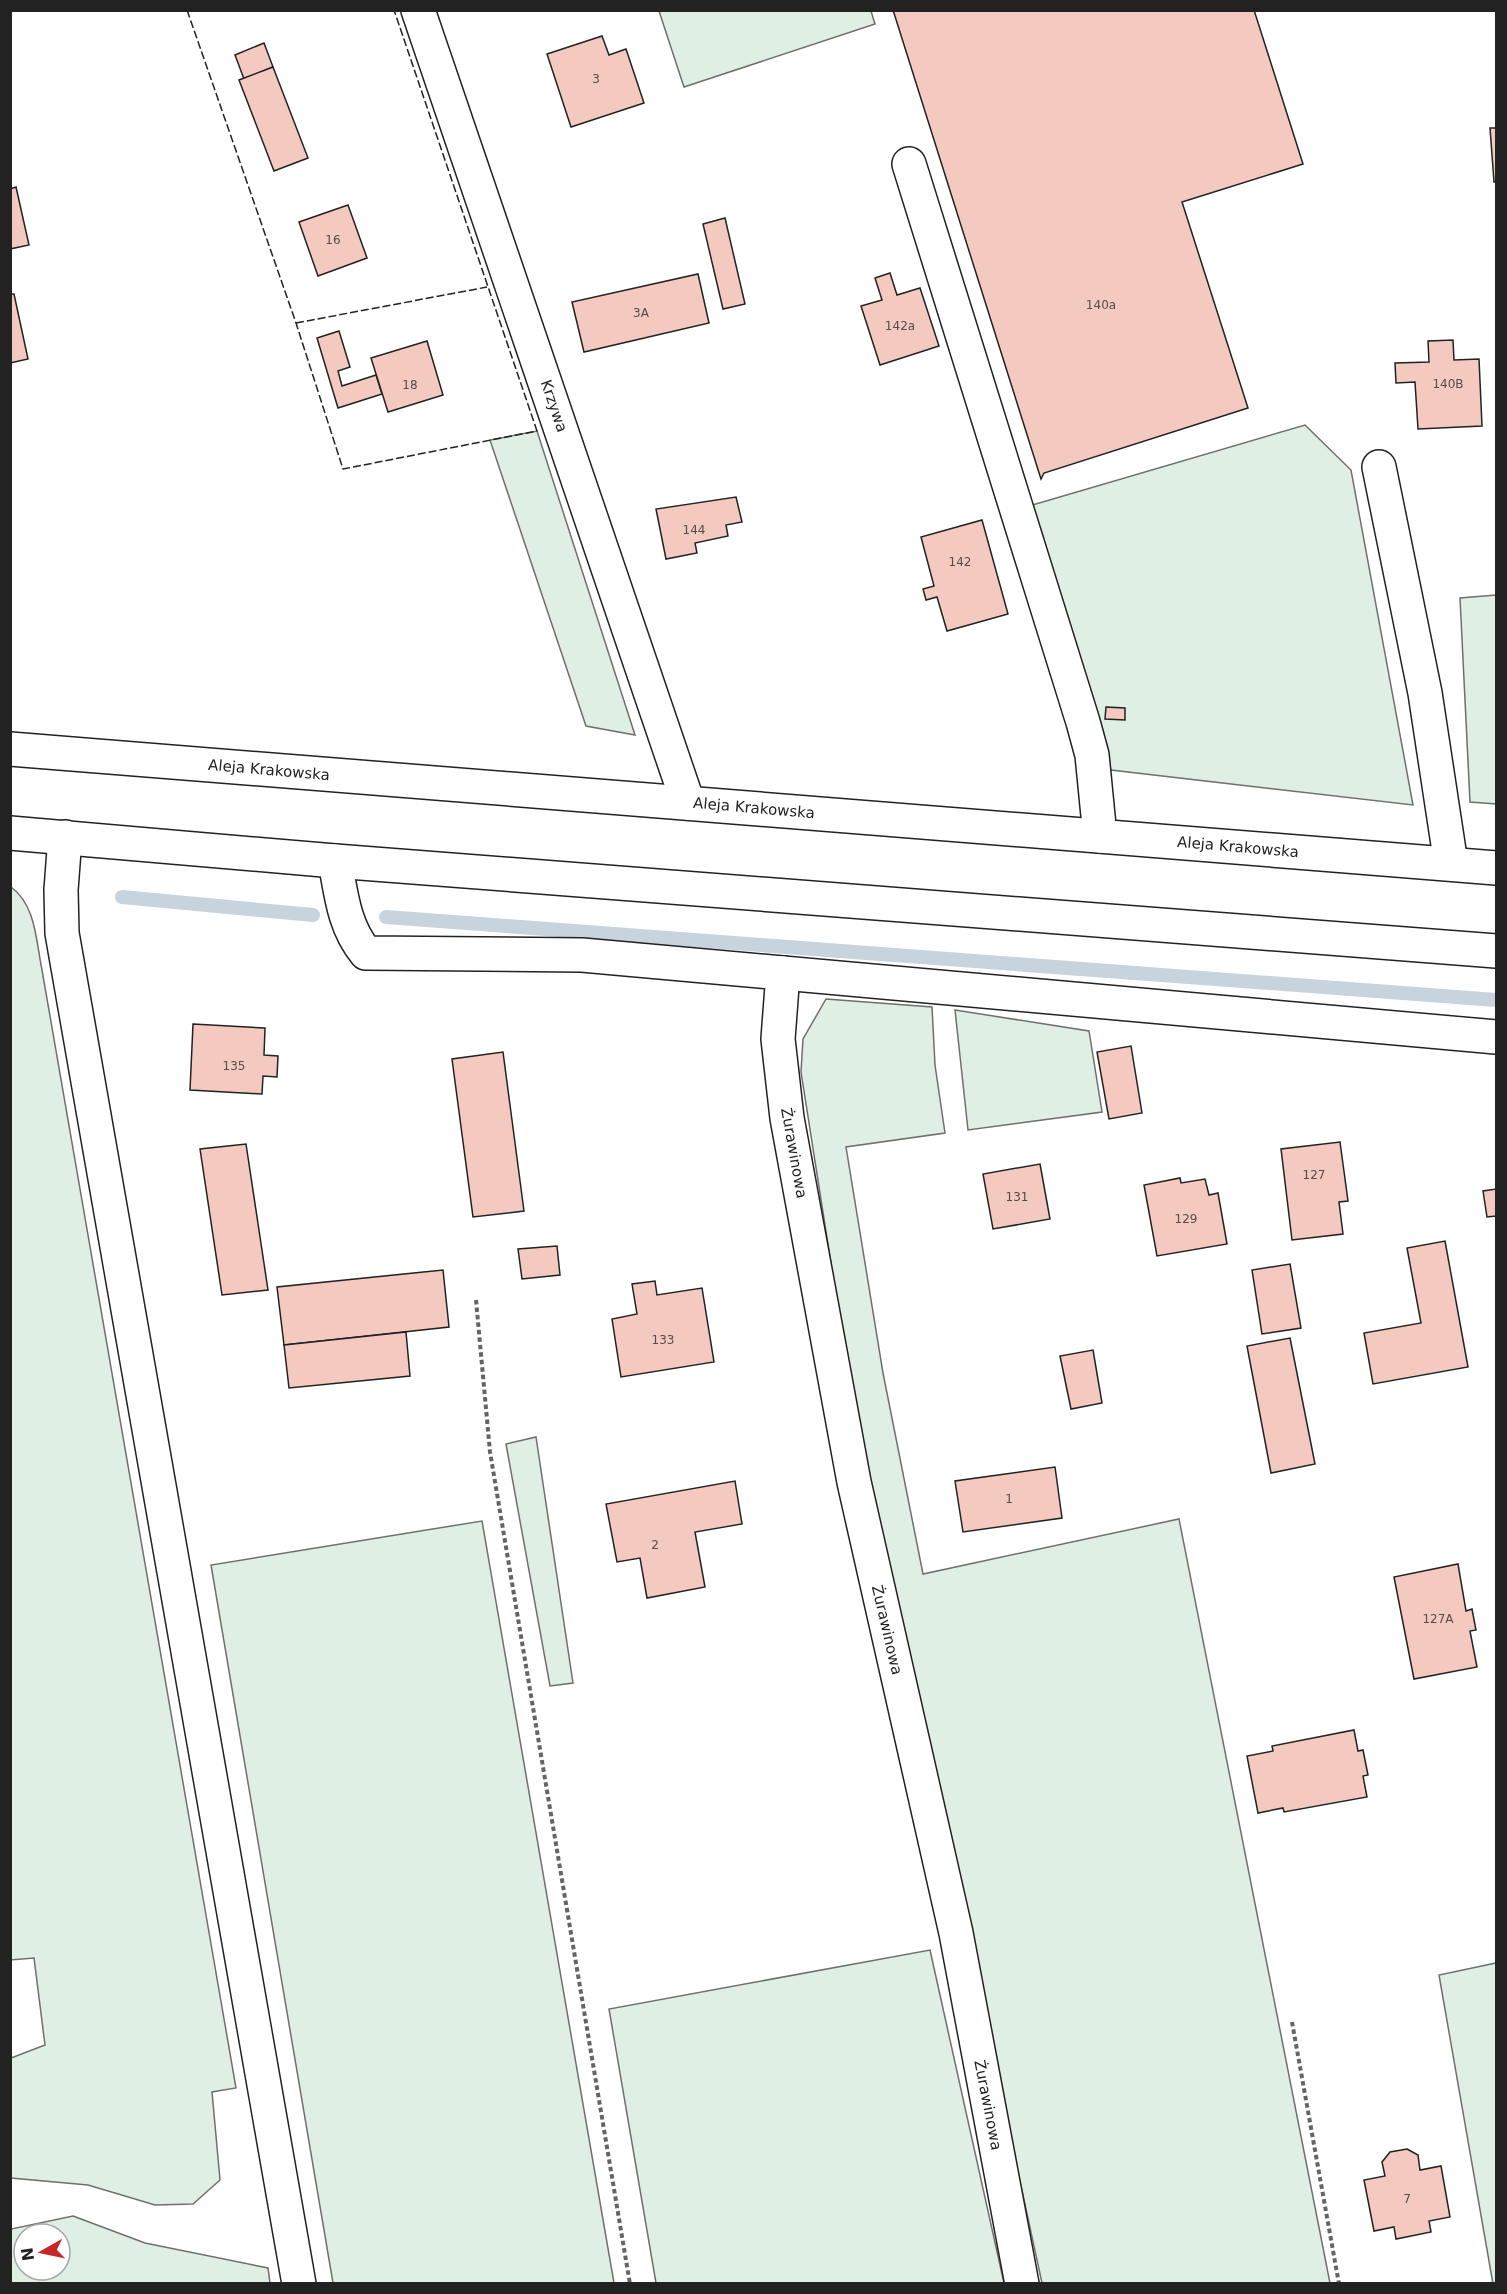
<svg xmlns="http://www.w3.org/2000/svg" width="1507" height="2294" font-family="'DejaVu Sans',sans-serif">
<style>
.green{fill:#e0efe3;stroke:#6f6f6f;stroke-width:1.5;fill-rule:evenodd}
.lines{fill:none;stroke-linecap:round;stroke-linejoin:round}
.stream{stroke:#c7d3dd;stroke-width:14}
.building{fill:#f3c9c0;stroke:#222;stroke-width:1.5}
.minor-casing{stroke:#222;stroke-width:36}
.major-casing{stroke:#222;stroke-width:36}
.path{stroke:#646464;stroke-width:4;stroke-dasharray:4.5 3;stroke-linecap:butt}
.minor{stroke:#fff;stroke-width:33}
.major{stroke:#fff;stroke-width:33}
.fence{stroke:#222;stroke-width:1.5;stroke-dasharray:8 3;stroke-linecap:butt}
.labels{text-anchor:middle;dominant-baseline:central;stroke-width:4.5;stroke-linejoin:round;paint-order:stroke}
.number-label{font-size:12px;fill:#564c4a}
.street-label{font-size:15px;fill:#222;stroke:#fff}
</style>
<rect width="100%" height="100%" fill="#fff"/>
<g class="green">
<polygon points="659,11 871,11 875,24 684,87"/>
<polygon points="1305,425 1351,470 1413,805 1111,770 1029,506"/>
<polygon points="537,431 635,735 586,726 490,440"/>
<polygon points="1496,595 1496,804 1470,802 1460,598"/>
<path d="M11,887C36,905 36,941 42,970L236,2088L212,2092L220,2180L193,2204L155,2205L88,2185L11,2178V2058L45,2045L34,1958L10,1960Z"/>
<polygon points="826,999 932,1007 935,1065 945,1133 846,1147 883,1373 923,1574 1179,1519 1330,2283 1042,2283 886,1563 849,1378 801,1072 803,1039"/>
<polygon points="955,1010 1089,1031 1102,1112 968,1130"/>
<polygon points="536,1437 573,1683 550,1686 506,1444"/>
<polygon points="482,1521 614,2283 333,2283 211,1565"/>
<polygon points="930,1950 1004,2283 656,2283 609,2009"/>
<polygon points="1496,1963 1496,2283 1493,2284 1439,1975"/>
<path d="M73,2216L145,2243L268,2268L270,2283H11V2229ZM24,2234H60V2270H24Z"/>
</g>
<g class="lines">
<g class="stream">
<polyline points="122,897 313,915"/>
<polyline points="386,917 1496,1000"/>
</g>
</g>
<g class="building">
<polygon points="893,10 1254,10 1303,164 1182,202 1248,408 1044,473 1041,479"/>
<polygon points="602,36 609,55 626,49 644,103 571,127 547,54"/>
<polygon points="264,43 273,67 244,79 235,55"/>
<polygon points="273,67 308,158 274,171 239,80"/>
<polygon points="1490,128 1496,128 1496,182 1494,182"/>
<polygon points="16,187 29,245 10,249 10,189"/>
<polygon points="348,205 367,258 318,276 299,222"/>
<polygon points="725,218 745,304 723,309 703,224"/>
<polygon points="890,273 897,295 920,288 939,346 880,365 861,306 882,300 875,278"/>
<polygon points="698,274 709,323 584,352 572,302"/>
<polygon points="10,294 14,294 28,359 10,363"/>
<polygon points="339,331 350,367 338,371 342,386 376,375 382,394 338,408 317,338"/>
<polygon points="1453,340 1454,360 1479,359 1482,426 1418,429 1415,382 1396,383 1395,363 1429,362 1428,341"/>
<polygon points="427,341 443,395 388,412 371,358"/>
<polygon points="736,497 742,522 726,525 728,536 695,543 697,553 666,559 656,509"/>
<polygon points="982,520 1008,614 947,631 937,597 926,600 923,589 934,586 921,537"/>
<polygon points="1106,707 1125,708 1125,720 1105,719"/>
<polygon points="193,1024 265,1028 264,1055 278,1056 277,1077 263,1076 262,1094 190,1090"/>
<polygon points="1131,1046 1142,1113 1109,1119 1097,1052"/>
<polygon points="503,1052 524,1211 473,1217 452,1059"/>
<polygon points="1340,1142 1348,1201 1339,1202 1343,1234 1292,1240 1281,1149"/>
<polygon points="246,1144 268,1290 222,1295 200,1149"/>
<polygon points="1040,1164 1050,1219 993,1229 983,1174"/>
<polygon points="1180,1178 1181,1183 1205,1179 1209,1195 1218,1193 1227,1244 1157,1256 1144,1185"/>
<polygon points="1496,1189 1496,1216 1487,1217 1483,1191"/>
<polygon points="1445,1241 1468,1367 1373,1384 1364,1333 1421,1323 1407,1248"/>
<polygon points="557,1246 560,1275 522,1279 518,1249"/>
<polygon points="1290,1264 1301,1328 1262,1334 1252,1270"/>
<polygon points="443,1270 449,1327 284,1345 277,1287"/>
<polygon points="655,1281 657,1295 702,1288 714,1362 621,1377 612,1319 637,1314 632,1284"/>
<polygon points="406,1332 410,1376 289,1388 284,1345"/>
<polygon points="1290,1338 1315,1464 1271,1473 1247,1346"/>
<polygon points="1093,1350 1102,1403 1071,1409 1060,1356"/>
<polygon points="1055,1467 1062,1518 963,1532 955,1481"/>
<polygon points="735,1481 742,1524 695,1532 705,1587 647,1598 640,1558 617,1562 606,1504"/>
<polygon points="1458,1564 1466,1611 1472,1609 1475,1625 1476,1630 1470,1631 1477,1667 1414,1679 1394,1577"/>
<polygon points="1354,1730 1358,1751 1363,1750 1368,1775 1363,1776 1367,1797 1284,1812 1283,1808 1258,1813 1247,1756 1273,1751 1272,1746"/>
<polygon points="1407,2149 1418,2155 1420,2170 1441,2166 1450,2217 1429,2221 1431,2232 1396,2239 1394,2227 1374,2231 1364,2180 1385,2176 1382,2162 1390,2152"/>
</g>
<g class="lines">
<g class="minor-casing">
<g id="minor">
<polyline points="418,10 688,803"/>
<polyline points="909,164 1083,722 1092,755 1100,836"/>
<polyline points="1379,467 1425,693 1451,864"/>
<polyline points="65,837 61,890 62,933 299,2284"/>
<path d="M335,861C341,894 344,927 366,953L582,955L1496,1037"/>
<polyline points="783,973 778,1039 787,1118 854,1482 956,1933 1022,2284"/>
</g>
</g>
<g class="major-casing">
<g id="major">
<polyline points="10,749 1496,868"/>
<polyline points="10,833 335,861 1496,951"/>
</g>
</g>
<g class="path">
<polyline points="476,1300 490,1452 630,2284"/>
<polyline points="1292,2022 1339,2284"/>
</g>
<use href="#minor" class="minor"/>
<use href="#major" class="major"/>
<g class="fence">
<polyline points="187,10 296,323 343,469 537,431 394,10"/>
<polyline points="296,323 487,287"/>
</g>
</g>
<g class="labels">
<g class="number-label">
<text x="596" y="79">3</text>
<text x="333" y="240">16</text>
<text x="1101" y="305">140a</text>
<text x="641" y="313">3A</text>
<text x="900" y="326">142a</text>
<text x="1448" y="384">140B</text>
<text x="410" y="385">18</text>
<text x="694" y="530">144</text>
<text x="960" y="562">142</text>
<text x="234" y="1066">135</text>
<text x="1314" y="1175">127</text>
<text x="1017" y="1197">131</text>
<text x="1186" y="1219">129</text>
<text x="663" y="1340">133</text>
<text x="1009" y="1499">1</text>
<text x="655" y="1545">2</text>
<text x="1438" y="1619">127A</text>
<text x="1407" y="2199">7</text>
</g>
<g class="street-label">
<text transform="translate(554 406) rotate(71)">Krzywa</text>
<text transform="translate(269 770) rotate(5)">Aleja Krakowska</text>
<text transform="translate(754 808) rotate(5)">Aleja Krakowska</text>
<text transform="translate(1238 847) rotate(5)">Aleja Krakowska</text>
<text transform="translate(794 1153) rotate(80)">Żurawinowa</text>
<text transform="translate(887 1630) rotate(77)">Żurawinowa</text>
<text transform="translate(988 2105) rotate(79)">Żurawinowa</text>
</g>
</g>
<rect width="1507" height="2294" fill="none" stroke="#222222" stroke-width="24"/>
<g transform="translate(42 2252) rotate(261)"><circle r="28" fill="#ffffff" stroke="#a7a7a7" stroke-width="1.5"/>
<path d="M0-4.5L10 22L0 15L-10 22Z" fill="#c62828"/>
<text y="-9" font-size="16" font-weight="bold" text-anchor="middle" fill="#222222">N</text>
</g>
</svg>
